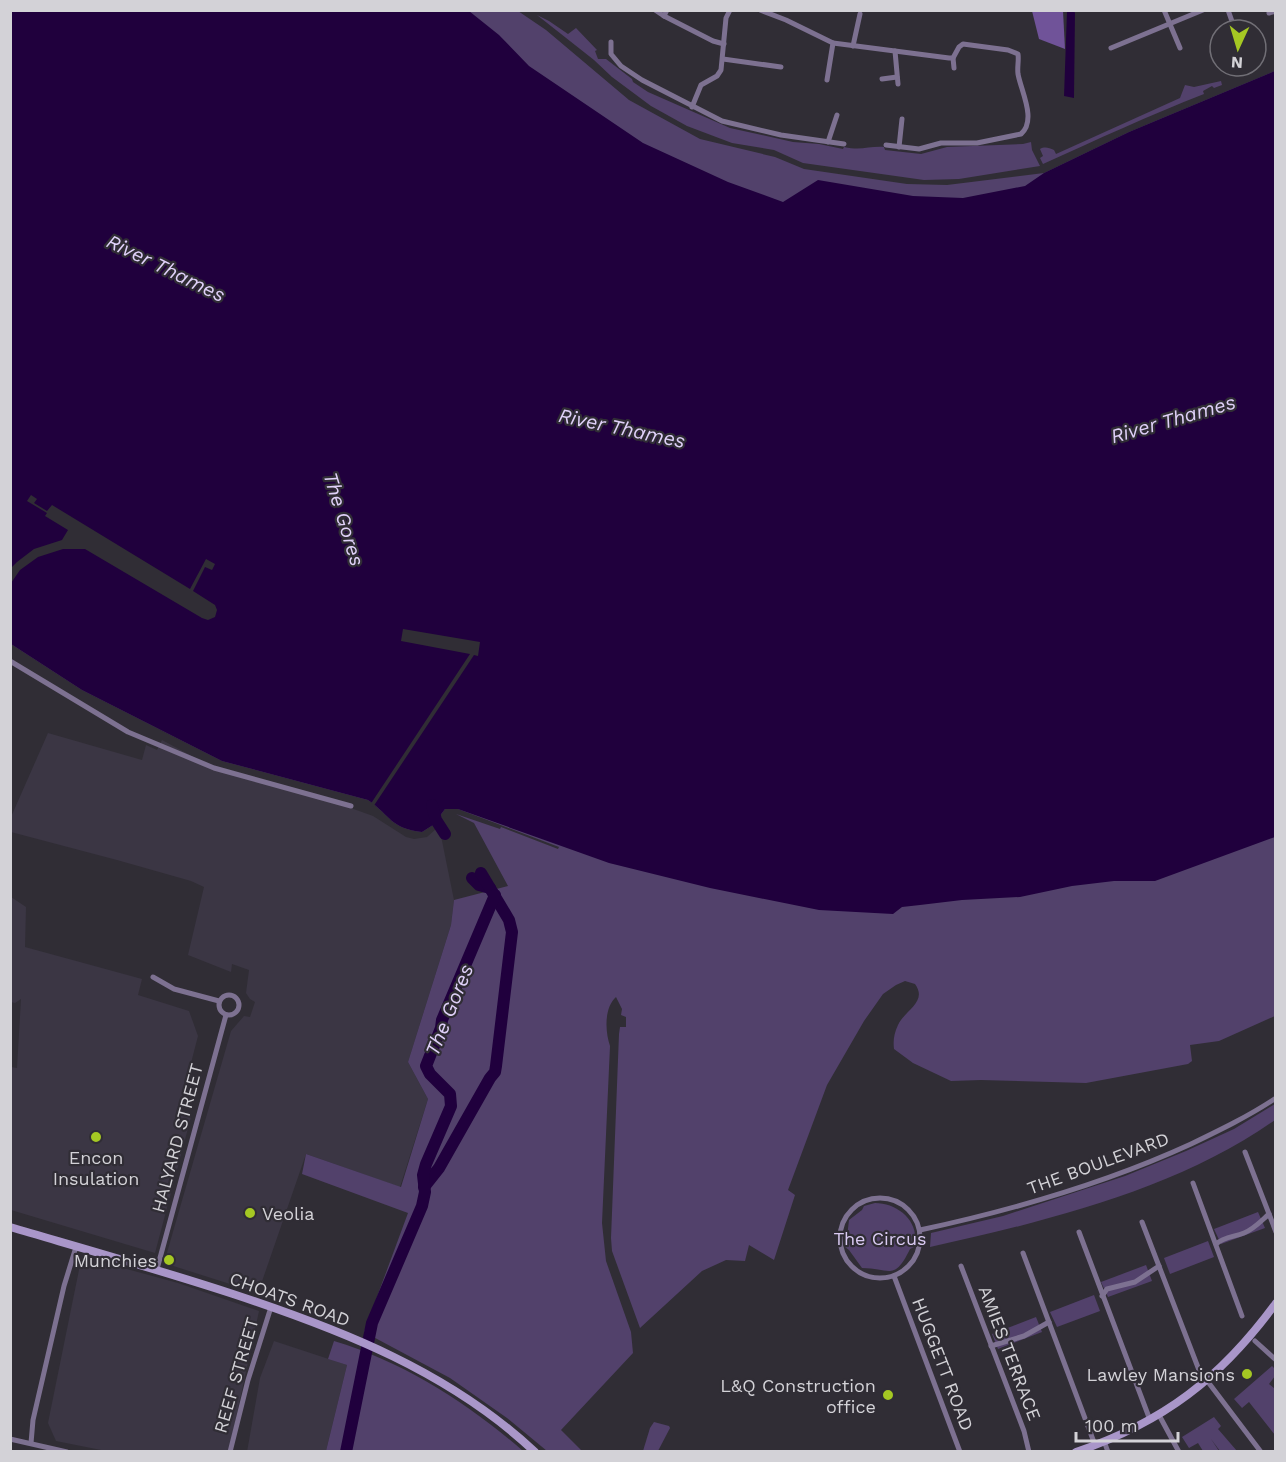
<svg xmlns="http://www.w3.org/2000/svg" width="1286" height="1462" font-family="'Work Sans',sans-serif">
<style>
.built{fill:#3b3644}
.green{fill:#52416b}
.forest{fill:#705399}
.water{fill:#20003d}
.pier{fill:#302d35}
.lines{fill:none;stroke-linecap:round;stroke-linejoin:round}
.river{stroke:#20003d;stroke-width:12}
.street{stroke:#7d7191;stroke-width:5}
.secondary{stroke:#a996c9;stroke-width:8}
.poi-dot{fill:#a5c823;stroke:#302d35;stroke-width:2}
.labels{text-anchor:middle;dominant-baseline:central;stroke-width:4.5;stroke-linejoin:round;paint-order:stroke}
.street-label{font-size:18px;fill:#d3d2d7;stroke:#302d35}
.poi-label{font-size:18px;fill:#d3d2d7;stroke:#302d35;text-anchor:end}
.park-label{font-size:18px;fill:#dacbf3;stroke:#302d35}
.water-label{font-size:20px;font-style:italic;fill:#dfd0f8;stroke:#302d35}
</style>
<rect width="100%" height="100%" fill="#302d35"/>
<g class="built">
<polygon points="48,733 142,760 146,745 157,750 162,740 214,768 348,807 373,816 406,837 414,839 427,837 436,829 441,836 454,900 451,925 408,1062 428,1099 400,1187 306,1154 258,1293 164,1263 231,1031 244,1016 250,1017 255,1002 250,999 246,993 249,970 232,964 231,972 188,955 204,887 191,881 117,860 11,832 11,817"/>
<polygon points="11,897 26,907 25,947 142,979 138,995 189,1011 198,1036 178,1113 191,1117 155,1253 11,1210 11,1067 17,1068 21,999 15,1003 11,1002"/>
<polygon points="81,1260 94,1260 178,1283 259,1311 229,1451 106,1451 56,1441 48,1423"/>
<polygon points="274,1341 347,1365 326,1451 247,1452 260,1378"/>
</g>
<g class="green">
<polygon points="238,11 518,11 546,30 629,100 700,139 775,157 804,169 907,184 947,185 1044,173 1129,132 1275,71 1072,189 796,218"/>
<path d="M537,15L549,21L568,34L576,28L597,50L595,51L598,59H606L632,79L633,82L648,92L730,128L793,142L819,144L843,149L844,147C861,151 869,146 884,147L885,150L921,154L947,147L1023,144L1031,142L1032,150L1040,166L959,179L924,180L803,163L774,150L732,143L687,126L651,106L612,77L594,60Z"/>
<path d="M1221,81L1222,85L1214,88L1212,86L1203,91L1204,94C1150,115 1096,140 1043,164L1040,158L1043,156L1040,149C1045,146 1049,148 1054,150L1056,154L1180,98L1185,85L1194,87Z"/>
<path d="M10,501L1275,651V1016L1219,1041L1190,1045L1192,1061L1188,1064L1086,1083L981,1080L951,1081L913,1063L894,1049C893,1040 894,1034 898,1025C905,1010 928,1002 915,984L905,981L896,985L883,994L864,1021L827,1085L788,1190L795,1195L774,1260L749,1245L745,1261L726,1260L702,1271L640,1328L612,1251L611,1238L619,1034L620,1027H626V1017L621,1015L622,1009L616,997C604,1008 605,1031 610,1046L602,1223L606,1261L631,1332L633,1353L561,1430L582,1451H547L507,1418L450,1378L364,1332L408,1213L302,1174L306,1154L401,1187L428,1099L408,1062L451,925L454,900L508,886L474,823L456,814L500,829L501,827L558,849L559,847L458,809H445L433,825L422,832C390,828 392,817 368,800L222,761L82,690L11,644Z"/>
<path d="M1275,1104V1120C1176,1190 1047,1221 930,1247L931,1233L1003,1216L1125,1176L1186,1151L1234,1129Z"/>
<path d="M875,1203C898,1203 921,1222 914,1247L910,1249C894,1282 890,1268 862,1268L849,1250L845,1247L844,1239L847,1237L849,1220L862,1210L864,1206Z"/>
<polygon points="1258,1212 1265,1228 1221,1244 1214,1229"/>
<polygon points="1208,1241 1214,1257 1170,1274 1164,1258"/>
<polygon points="1146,1265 1152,1281 1108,1297 1101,1282"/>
<polygon points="1094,1295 1100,1311 1057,1327 1050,1312"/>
<polygon points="1036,1317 1042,1332 998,1349 992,1334"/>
<path d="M334,1341C404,1362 469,1404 523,1451H326L347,1365L328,1359Z"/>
<polygon points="1272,1366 1275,1369 1275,1376 1269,1384 1275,1389 1275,1435 1249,1402 1242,1408 1234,1399"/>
<polygon points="1214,1417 1221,1426 1218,1429 1237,1451 1220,1451 1211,1439 1219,1451 1203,1451 1198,1443 1189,1448 1182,1437"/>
<polygon points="654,1422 669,1426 670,1428 658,1451 643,1451 650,1428"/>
</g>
<polygon class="forest" points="1032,11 1063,11 1065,49 1039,39"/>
<g class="water">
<path d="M10,11H469L499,35L529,66L643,143L728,182L783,202L818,180L913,196L963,198L1025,186L1044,173L1129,132L1275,71V837L1155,881H1114L1072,886L1020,897L962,900L920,905L902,907L893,914L819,910L710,888L609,863L458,809H445L433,825L422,832C390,828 392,817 368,800L222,761L82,690L11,644Z"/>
<polygon points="1067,11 1074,11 1075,13 1074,98 1064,96"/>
</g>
<g class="pier">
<polygon points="31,495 37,499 34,503 47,511 52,505 190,589 206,559 215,564 212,570 205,567 193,591 215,605 217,610 215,617 208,620 202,618 85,549 63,549 38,557 20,570 11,583 11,568 17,562 34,549 62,540 68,530 45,516 47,513 27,501"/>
<polygon points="403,629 480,642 478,656 474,655 373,807 370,805 470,654 401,641"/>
</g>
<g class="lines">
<g class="river">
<polyline points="432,805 436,820 445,834"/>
<polyline points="472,878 479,885 490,888"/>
<polyline points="424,1187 439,1168 490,1078 495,1072 496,1066 512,932 509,920 481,873"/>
<polyline points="346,1452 372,1323 422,1206 425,1192 423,1175 426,1164 451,1106 450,1094 430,1074 426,1066 441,1028 442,1020 495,895"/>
</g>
<g class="street">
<polyline points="655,10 664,16"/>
<polyline points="667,10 664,16 713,41 724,44"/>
<path d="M760,10L786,20L833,43L949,58H953L959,47L963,44L1008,50L1018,54C1019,61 1017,67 1018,74C1021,91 1037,120 1021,134L977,143H941L919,149L886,145"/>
<polyline points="1164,10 1180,48"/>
<polyline points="1228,10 1234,27"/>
<polyline points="1269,13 1276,11"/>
<polyline points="611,42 611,54 621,66 642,80 722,121 781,135 844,144"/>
<polyline points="853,46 860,14"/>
<polyline points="1111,48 1203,10"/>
<polyline points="895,51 898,84"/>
<polyline points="953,58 954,68"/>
<polyline points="723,59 781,67"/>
<polyline points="882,79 897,77"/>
<polyline points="827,80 833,43"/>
<polyline points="692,107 701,85 717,76 721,70 726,18 730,10"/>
<polyline points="828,142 837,115"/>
<polyline points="899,147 902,119"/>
<polyline points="10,661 128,732 214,768 351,806"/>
<polyline points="153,977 174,989 219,1001"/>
<circle cx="229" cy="1005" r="10"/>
<polyline points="1245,1152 1276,1232"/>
<polyline points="1193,1183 1242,1316"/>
<circle cx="880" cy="1238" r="40"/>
<polyline points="1142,1222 1199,1370 1261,1452"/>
<path d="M920,1230C1013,1210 1104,1184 1191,1144C1220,1130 1249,1116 1276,1098"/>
<polyline points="1079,1232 1150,1420"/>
<path d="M1216,1244C1224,1237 1234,1237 1244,1233C1254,1229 1261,1221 1269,1214"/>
<polyline points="1023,1253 1095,1445"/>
<polyline points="961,1266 1024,1431 1029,1452"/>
<polyline points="157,1269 226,1015"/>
<polyline points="894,1276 960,1452"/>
<polyline points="1102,1296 1107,1289 1135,1282 1159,1266"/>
<polyline points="1255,1341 1276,1360"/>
<polyline points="991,1346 1024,1336 1049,1322"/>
<polyline points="1159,1415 1179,1452"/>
<polyline points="10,1439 67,1452"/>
<polyline points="1104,1441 1108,1452"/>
<polyline points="31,1443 33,1420 64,1286 76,1247"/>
<polyline points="230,1452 248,1380 271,1307"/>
</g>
<g class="secondary">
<path d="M10,1227C85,1249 160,1270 233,1294C342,1330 450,1372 535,1452"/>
<path d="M1076,1452C1164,1422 1221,1378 1276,1303"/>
</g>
</g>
<g class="poi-dot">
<circle cx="96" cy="1137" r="6"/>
<circle cx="250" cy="1213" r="6"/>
<circle cx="169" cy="1260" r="6"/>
<circle cx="1247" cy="1374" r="6"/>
<circle cx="888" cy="1395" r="6"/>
</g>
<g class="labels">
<g class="street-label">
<text transform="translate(177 1138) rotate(-75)">HALYARD STREET</text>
<text transform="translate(1098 1163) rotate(-20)">THE BOULEVARD</text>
<text transform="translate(290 1299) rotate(20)">CHOATS ROAD</text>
<text transform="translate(1010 1353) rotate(69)">AMIES TERRACE</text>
<text transform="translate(943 1364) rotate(69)">HUGGETT ROAD</text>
<text transform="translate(236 1375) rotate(-74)">REEF STREET</text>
</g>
<g class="poi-label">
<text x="96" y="1157" text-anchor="middle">Encon<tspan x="96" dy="21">Insulation</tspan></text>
<text x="262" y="1213" text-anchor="start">Veolia</text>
<text x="157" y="1260">Munchies</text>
<text x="1235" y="1374">Lawley Mansions</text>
<text x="876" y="1385">L&amp;Q Construction<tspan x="876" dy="21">office</tspan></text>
</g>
<g class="park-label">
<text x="880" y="1238">The Circus</text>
</g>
<g class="water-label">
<text transform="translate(166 268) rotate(26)">River Thames</text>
<text transform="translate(1173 419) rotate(-16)">River Thames</text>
<text transform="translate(622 428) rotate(12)">River Thames</text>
<text transform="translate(344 519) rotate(73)">The Gores</text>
<text transform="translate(449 1010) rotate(-68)">The Gores</text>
</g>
</g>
<rect width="1286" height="1462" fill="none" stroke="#d3d2d7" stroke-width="24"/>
<g transform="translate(1238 48) rotate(184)"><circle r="28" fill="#302d35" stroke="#716f76" stroke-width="1.5"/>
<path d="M0-4.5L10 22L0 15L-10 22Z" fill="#a5c823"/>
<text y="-9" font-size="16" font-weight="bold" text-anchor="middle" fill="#d3d2d7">N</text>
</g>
<path d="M1076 1432v9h102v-9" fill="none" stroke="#d3d2d7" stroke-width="3"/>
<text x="1085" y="1432" font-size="18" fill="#d3d2d7" stroke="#302d35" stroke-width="4.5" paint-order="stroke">100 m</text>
</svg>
